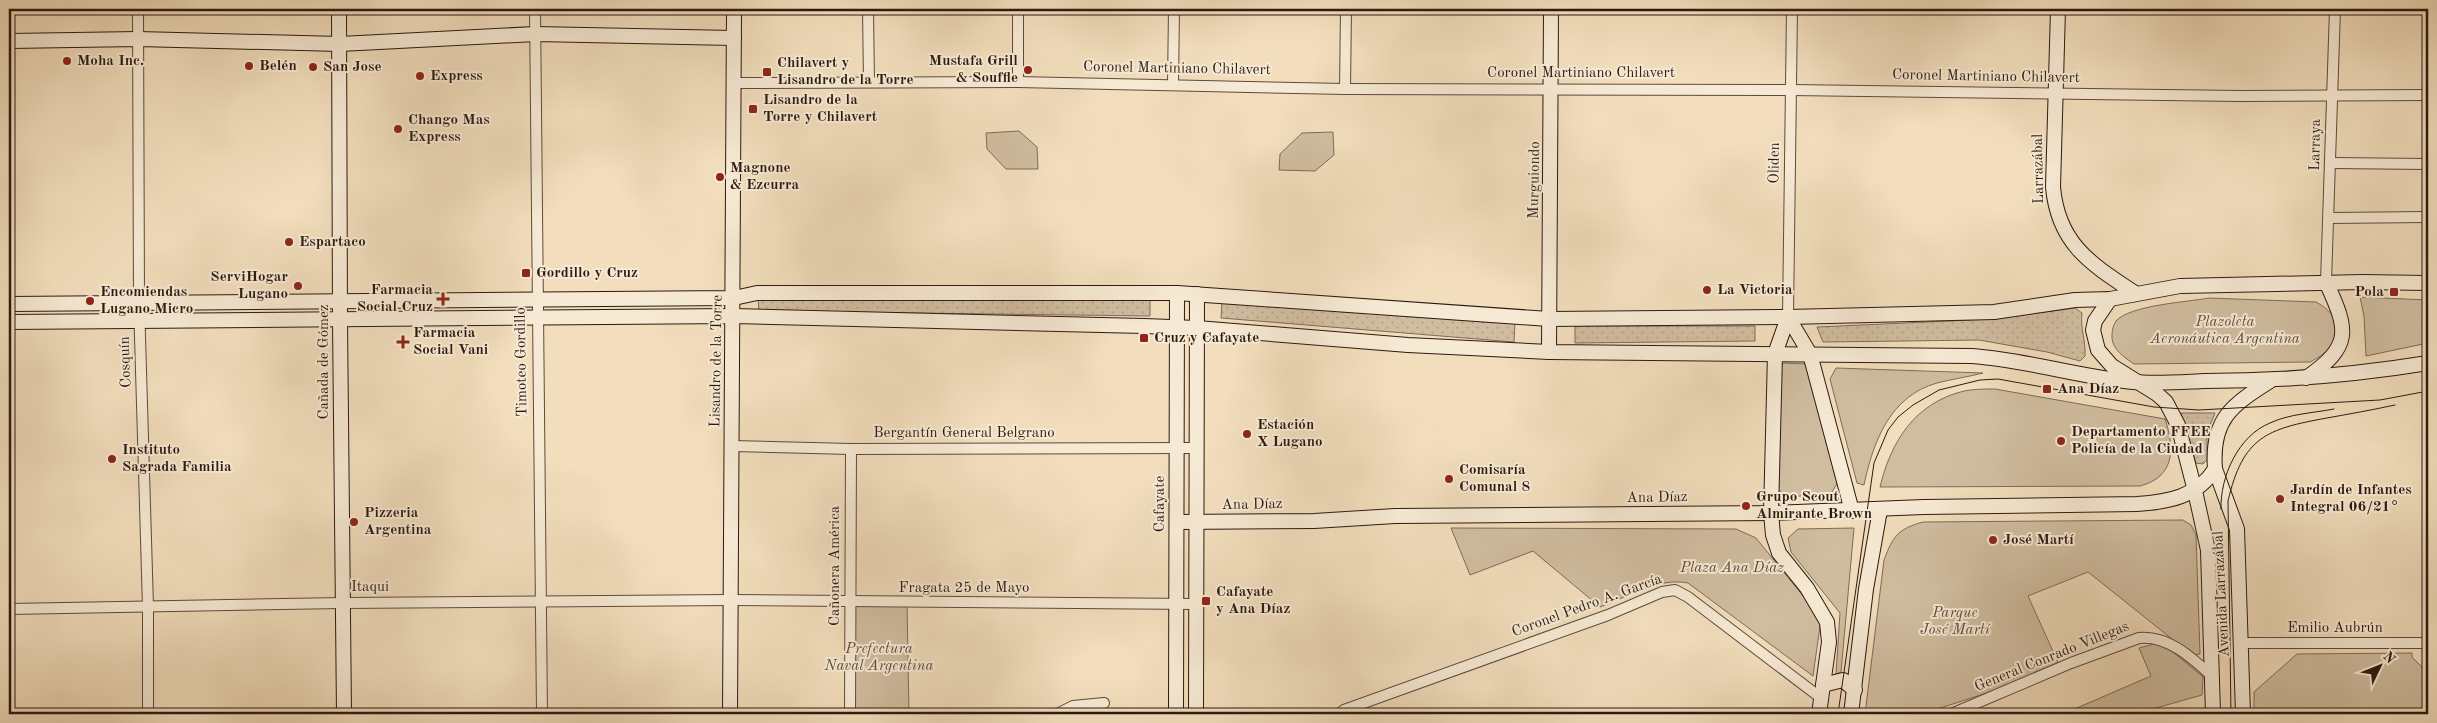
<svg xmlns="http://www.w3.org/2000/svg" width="2437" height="723" font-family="'Old Standard TT',serif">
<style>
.grass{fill:url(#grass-dots);stroke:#7e6b59}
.park{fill:#d0bda0;stroke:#7e6b59}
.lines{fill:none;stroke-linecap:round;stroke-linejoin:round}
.street-casing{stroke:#5e4a3d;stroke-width:12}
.secondary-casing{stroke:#2c1912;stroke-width:16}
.street{stroke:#f7ead4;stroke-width:10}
.secondary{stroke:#f7ead4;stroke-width:14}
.tram{stroke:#2c1912;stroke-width:1}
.poi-dot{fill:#8f2418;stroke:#f7ead4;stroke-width:2}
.labels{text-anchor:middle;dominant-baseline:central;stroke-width:4;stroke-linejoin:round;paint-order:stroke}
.poi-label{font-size:15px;font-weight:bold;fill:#2c1912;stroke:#f7ead4;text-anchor:start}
.street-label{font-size:15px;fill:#2c1912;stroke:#f7ead4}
.park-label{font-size:15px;font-style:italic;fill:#5d4a3d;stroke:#f7ead4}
</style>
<defs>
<pattern id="grass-dots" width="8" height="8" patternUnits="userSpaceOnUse" patternTransform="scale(1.25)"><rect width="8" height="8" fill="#d0bda0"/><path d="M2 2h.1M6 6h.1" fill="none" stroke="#b3a289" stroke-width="1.8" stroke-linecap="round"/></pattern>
</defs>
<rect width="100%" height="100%" fill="#f2debd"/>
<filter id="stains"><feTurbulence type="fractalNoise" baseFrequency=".004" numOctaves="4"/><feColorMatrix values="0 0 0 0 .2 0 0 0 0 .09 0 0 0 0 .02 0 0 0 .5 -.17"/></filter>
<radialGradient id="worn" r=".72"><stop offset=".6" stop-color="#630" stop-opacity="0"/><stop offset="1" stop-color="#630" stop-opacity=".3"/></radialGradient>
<g class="grass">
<polygon points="1150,298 1150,316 759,311 758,299"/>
<polygon points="1222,302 1515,323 1514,342 1221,318"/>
<path d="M2075,308L2082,313C2080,328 2086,341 2085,356L2080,361L2047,352L1979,340L1823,342L1817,327L1993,319Z"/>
<polygon points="1575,326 1755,326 1755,341 1575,343"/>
<polygon points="2181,413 2215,413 2207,432 2207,460 2203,464 2196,463"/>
</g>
<g class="park">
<polygon points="1019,131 1037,147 1038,169 1006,169 987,149 986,133"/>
<polygon points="1333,132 1334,155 1315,171 1279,170 1280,154 1302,133"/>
<polygon points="2360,297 2428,300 2428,343 2366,356 2364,316"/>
<path d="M2209,298L2316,302C2349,320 2341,347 2310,362L2134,364C2124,357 2111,349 2112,335C2112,330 2113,326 2116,321C2130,305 2188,302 2209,298Z"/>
<polygon points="1784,363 1806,364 1838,482 1831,494 1786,497 1777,488 1778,369"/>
<path d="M1836,368L1983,373C1968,377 1952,379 1937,383C1890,396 1873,442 1864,485L1857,483L1830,379Z"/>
<path d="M1995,389L2165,419C2175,448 2175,477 2140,486L1880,487C1891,441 1915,403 1964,391C1974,389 1985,389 1995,389Z"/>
<path d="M2183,520L2191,525L2196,535L2200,654L2192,655L2088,572L2028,596L2061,669L1922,714H1865L1884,560C1893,536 1898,529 1923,522Z"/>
<path d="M1451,528L1736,529L1756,538L1817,613L1820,626L1813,676L1688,583C1659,577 1627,597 1600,607L1533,551L1470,575Z"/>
<polygon points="1854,528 1841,672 1836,674 1840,613 1791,552 1788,538 1798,529"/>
<polygon points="849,602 907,602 909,714 850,714"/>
<polygon points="2154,644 2166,646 2203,677 2202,695 2156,708 2157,714 2063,714 2151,676 2139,648"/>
<polygon points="2412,653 2412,657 2428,673 2428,714 2254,714 2254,692 2297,654"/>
</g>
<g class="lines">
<g class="street-casing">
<g id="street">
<polyline points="138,9 139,303 148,607 148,714"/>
<polyline points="535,9 542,714"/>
<polyline points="868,9 869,82"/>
<polyline points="1018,9 1018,82"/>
<polyline points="734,83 1018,82 1345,89 1790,90 2240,96 2428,95"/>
<polyline points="1173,84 1174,9"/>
<polyline points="1345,89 1346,9"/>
<polyline points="2332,163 2428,164"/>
<polyline points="2329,218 2428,217"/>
<polyline points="2326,282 2335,9"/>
<polyline points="1788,317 1792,9"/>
<polyline points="732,446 851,449 1196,448"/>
<polyline points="9,609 342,603 732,600 1196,604"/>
<polyline points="2242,643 2428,643"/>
<polyline points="850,714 851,449"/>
<polyline points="1057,714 1073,706 1104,703"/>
<polyline points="1339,714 1344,710 1608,615 1662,592 1675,590 1688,597 1821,698"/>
<path d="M1951,714L2071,663L2139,638C2168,635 2192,658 2213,677"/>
</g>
</g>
<g class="secondary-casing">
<g id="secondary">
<polyline points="339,9 340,321 344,714"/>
<path d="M2058,9L2053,187C2058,244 2091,264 2135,293"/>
<polyline points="9,41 138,39 340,44 535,34 734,38"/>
<polyline points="2110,299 2095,321 2093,330 2098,350 2112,366 2157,394 2166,402 2178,425 2195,491 2208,550 2213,714"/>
<polyline points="9,304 734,298 757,293 1177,293 1549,319 1788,317 1994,312 2075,300 2110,299 2180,286 2362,282 2428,283"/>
<polyline points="1788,317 1775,354 1771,513 1773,535 1779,553 1807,588 1827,622 1829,642 1819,714"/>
<polyline points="1788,317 1810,354 1852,511"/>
<path d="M9,322L734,316L1144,326L1197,328L1408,345L1549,352L1972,356C2027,360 2079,377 2133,382C2157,384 2182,382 2205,381C2281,381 2354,375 2428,363"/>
<polyline points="1549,352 1551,9"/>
<path d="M2306,378C2352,346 2349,331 2326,282"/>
<path d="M1177,522L1314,521L1395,516L1771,513L1924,507L2137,504C2168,502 2197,497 2215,469"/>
<polyline points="1823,685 1843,680 1855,690"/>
<polyline points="730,714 734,9"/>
<polyline points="1176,714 1177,293"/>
<polyline points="1196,714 1197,294"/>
<polyline points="1851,714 1866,589 1880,510"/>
<path d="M2243,714L2237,529L2215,469C2211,419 2232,405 2270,381"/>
</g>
</g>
<use href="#street" class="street"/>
<use href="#secondary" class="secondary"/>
<g class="tram">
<path d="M2221,509C2220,477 2238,436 2270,423C2289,414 2313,413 2334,409"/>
<polyline points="1838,714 1874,463 1888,430 1898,417 1913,405 1939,390 1980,380 1998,379 2154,407 2199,410 2380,400 2428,391"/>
<path d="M2231,714L2228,501C2243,437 2266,429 2327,418C2349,414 2372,410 2395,405"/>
</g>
</g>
<g class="poi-dot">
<circle cx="67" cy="61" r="5"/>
<circle cx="249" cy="66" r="5"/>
<circle cx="313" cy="67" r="5"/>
<circle cx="1028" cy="70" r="5"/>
<rect x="762" y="67" width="10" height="10" rx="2.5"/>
<circle cx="420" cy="76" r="5"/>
<rect x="748" y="104" width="10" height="10" rx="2.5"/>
<circle cx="398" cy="129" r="5"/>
<circle cx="720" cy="177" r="5"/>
<circle cx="289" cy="242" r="5"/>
<rect x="521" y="268" width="10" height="10" rx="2.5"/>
<circle cx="298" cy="286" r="5"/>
<circle cx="1707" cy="290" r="5"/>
<rect x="2389" y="287" width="10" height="10" rx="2.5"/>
<path d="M440.5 291.5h5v5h5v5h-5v5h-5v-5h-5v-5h5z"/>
<circle cx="90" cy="301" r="5"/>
<rect x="1139" y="333" width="10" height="10" rx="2.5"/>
<path d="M400.5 334.5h5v5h5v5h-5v5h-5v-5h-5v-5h5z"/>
<rect x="2042" y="384" width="10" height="10" rx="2.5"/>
<circle cx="1247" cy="434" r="5"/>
<circle cx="2061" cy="441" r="5"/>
<circle cx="112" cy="459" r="5"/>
<circle cx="1449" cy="479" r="5"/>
<circle cx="2280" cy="499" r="5"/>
<circle cx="1746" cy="506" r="5"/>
<circle cx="354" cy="522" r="5"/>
<circle cx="1993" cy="540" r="5"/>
<rect x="1201" y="596" width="10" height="10" rx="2.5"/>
</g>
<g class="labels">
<g class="poi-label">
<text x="77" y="61">Moha Inc.</text>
<text x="1018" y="61" text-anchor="end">Mustafa Grill<tspan x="1018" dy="17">&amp; Souffle</tspan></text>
<text x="777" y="63">Chilavert y<tspan x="777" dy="17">Lisandro de la Torre</tspan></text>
<text x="259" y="66">Belén</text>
<text x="323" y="67">San Jose</text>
<text x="430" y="76">Express</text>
<text x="763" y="100">Lisandro de la<tspan x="763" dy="17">Torre y Chilavert</tspan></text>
<text x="408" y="120">Chango Mas<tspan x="408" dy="17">Express</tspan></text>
<text x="730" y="168">Magnone<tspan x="730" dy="17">&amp; Ezcurra</tspan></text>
<text x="299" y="242">Espartaco</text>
<text x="536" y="273">Gordillo y Cruz</text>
<text x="288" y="277" text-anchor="end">ServiHogar<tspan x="288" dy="17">Lugano</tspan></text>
<text x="433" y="290" text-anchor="end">Farmacia<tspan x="433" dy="17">Social Cruz</tspan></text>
<text x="1717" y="290">La Victoria</text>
<text x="100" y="292">Encomiendas<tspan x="100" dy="17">Lugano Micro</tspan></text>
<text x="2384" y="292" text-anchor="end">Pola</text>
<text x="413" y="333">Farmacia<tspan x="413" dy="17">Social Vani</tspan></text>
<text x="1154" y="338">Cruz y Cafayate</text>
<text x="2057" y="389">Ana Díaz</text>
<text x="1257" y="425">Estación<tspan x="1257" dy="17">X Lugano</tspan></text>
<text x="2071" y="432">Departamento FFEE<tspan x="2071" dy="17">Policía de la Ciudad</tspan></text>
<text x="122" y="450">Instituto<tspan x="122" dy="17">Sagrada Familia</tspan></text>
<text x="1459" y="470">Comisaría<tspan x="1459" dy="17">Comunal 8</tspan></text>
<text x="2290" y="490">Jardín de Infantes<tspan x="2290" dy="17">Integral 06/21°</tspan></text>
<text x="1756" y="497">Grupo Scout<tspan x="1756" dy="17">Almirante Brown</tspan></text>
<text x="364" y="513">Pizzeria<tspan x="364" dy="17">Argentina</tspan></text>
<text x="2003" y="540">José Martí</text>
<text x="1216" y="592">Cafayate<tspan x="1216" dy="17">y Ana Díaz</tspan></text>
</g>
<g class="street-label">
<text transform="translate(1177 69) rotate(1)">Coronel Martiniano Chilavert</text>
<text x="1581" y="73">Coronel Martiniano Chilavert</text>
<text transform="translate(1986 77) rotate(1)">Coronel Martiniano Chilavert</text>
<text transform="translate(2316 145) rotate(-89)">Larraya</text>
<text transform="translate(1775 163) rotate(-89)">Oliden</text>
<text transform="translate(2039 169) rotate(-91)">Larrazábal</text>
<text transform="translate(1535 180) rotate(-89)">Murguiondo</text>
<text transform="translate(717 361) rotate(-89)">Lisandro de la Torre</text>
<text transform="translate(126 362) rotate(-92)">Cosquín</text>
<text transform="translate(324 362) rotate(-90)">Cañada de Gómez</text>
<text transform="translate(522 362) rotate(-91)">Timoteo Gordillo</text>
<text x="964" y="433">Bergantín General Belgrano</text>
<text transform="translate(1657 498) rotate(-1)">Ana Díaz</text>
<text transform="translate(1160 504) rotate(-90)">Cafayate</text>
<text transform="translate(1252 505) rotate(-1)">Ana Díaz</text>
<text transform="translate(835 566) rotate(-90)">Cañonera América</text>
<text x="370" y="587">Itaqui</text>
<text x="964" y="588">Fragata 25 de Mayo</text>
<text transform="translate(2222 594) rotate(-93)">Avenida Larrazábal</text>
<text transform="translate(1587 606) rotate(-20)">Coronel Pedro A. García</text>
<text x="2335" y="628">Emilio Aubrún</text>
<text transform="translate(2052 657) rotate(-22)">General Conrado Villegas</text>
</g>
<g class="park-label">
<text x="2225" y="322">Plazoleta<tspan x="2225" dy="17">Aeronáutica Argentina</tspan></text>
<text x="1732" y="568">Plaza Ana Díaz</text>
<text x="1955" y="613">Parque<tspan x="1955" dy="17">José Martí</tspan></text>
<text x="879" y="649">Prefectura<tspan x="879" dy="17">Naval Argentina</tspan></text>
</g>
</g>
<rect width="2437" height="723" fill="none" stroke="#f2debd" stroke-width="30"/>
<rect x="10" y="10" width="2417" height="703" fill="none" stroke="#2c1912" stroke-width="2.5"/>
<rect x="15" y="15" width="2407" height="693" fill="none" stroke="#2c1912"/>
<g transform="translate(2380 666) rotate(47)" stroke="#f7ead4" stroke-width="4" paint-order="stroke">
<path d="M0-4L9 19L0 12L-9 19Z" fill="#2c1912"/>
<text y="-8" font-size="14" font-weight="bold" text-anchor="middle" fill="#2c1912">N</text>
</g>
<rect width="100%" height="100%" filter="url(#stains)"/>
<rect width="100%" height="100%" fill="url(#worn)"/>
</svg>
